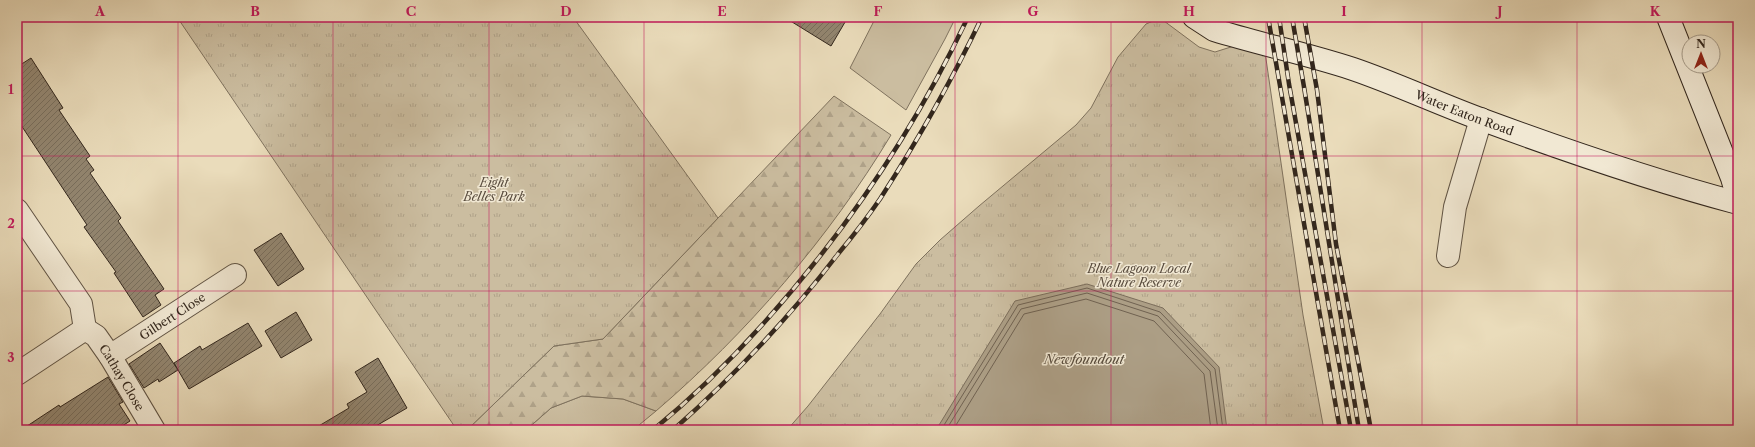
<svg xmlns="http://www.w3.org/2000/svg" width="1755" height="447" font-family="'Libre Caslon Text',serif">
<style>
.grass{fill:#cbbda0;stroke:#7f725e}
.forest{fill:url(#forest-firs);stroke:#7f725e}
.park{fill:url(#park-tufts);stroke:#7f725e}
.water{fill:#ac9e85;stroke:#7c6e5b}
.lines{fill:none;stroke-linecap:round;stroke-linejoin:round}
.shore{stroke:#706251;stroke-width:1}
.building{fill:url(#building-hatch);stroke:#33271d}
.street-casing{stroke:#615444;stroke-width:24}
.secondary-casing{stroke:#33271d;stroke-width:24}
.street{stroke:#f1e8d3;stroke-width:22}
.secondary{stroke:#f1e8d3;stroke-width:22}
.rail-casing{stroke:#33271d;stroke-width:4.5}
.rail{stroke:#f1e8d3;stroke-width:3;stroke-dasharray:9;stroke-linecap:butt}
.grid{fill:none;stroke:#c2185b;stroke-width:1;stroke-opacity:0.55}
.labels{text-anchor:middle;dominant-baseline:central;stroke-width:3;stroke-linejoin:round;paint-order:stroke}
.street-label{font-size:12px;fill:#33271d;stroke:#f1e8d3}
.park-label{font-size:12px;font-style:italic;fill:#594c3e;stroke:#f1e8d3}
.water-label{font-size:13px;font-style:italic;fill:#574b3c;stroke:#f1e8d3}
.neatline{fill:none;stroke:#c2185b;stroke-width:1.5}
.grid-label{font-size:13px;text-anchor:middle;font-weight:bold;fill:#c2185b}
</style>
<defs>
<pattern id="forest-firs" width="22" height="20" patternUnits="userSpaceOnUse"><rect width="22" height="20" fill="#cbbda0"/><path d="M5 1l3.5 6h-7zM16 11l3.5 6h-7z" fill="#afa289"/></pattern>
<pattern id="park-tufts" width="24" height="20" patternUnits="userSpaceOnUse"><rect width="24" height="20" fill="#cbbda0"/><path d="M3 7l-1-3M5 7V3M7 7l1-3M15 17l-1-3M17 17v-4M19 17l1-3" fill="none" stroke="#afa289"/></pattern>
<pattern id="building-hatch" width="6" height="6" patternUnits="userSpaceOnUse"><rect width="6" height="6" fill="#92856f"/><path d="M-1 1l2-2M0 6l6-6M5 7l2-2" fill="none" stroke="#786d5b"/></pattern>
</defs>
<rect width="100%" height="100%" fill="#eadcbb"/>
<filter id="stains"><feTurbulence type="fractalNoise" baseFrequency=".005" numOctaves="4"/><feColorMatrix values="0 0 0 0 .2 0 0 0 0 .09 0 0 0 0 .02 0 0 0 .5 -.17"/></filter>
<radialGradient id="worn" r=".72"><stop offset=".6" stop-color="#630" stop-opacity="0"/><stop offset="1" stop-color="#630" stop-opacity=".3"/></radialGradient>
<g class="grass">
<polygon points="876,17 956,17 945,39 906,110 850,68"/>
<polygon points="582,396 623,399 656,411 633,430 526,430 551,408"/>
</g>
<path class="forest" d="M834,96L891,135C829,238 747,333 656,411L623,399L582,396L551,408L526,430H467L554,346L603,339Z"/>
<g class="park">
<polygon points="177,17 573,17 718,218 603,339 554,346 467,430 457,430"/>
<polygon points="1160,18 1199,47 1215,52 1234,46 1265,52 1303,315 1324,430 787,430 808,406 880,314 916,264 940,240 979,206 1076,125 1091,108 1118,57 1146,24"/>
</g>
<polygon class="water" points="1087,284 1163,308 1219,367 1227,430 936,430 1015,301"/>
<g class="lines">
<g class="shore">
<polyline points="941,430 1018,305 1087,288 1160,312 1215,369 1223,430"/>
<polyline points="946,430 1021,309 1087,293 1158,316 1210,371 1218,430"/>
<polyline points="953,430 1024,314 1086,299 1154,321 1204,374 1211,430"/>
</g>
</g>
<g class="building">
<polygon points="784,17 848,17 831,46"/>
<polygon points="31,58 63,108 59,110 90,156 86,159 94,170 90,173 121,218 118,221 164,289 155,295 161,305 143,317 114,273 116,272 84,227 87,225 17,119 17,67"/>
<polygon points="281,233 304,269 278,286 254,250"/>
<polygon points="296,312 312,340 281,358 265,331"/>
<polygon points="248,323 262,346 189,389 174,363 200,346 202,350"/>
<polygon points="160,343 178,370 159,382 158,379 144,388 129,364"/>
<polygon points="378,358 407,408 369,430 312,430 349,408 347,404 367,392 355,372"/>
<polygon points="108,377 123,402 119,404 130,421 116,430 21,430 59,405 60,407"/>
</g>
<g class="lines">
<g class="street-casing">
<g id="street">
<polyline points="17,210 81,304 85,329 17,374"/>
<polyline points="1448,256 1455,207 1481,119"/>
<path id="s1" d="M85,329L96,336L110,356L154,430"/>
<path id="s2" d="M110,356L235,275"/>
</g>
</g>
<g class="secondary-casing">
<g id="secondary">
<path id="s3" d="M1194,17L1214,30C1260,44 1307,54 1353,69C1397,84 1439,104 1483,120C1567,151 1651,180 1738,203"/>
<polyline points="1668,17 1732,178 1738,199"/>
</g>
</g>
<use href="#street" class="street"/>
<use href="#secondary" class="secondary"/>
<g class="rail-casing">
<g id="rail">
<polyline points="1268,17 1340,430"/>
<polyline points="1279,17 1289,84 1351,430"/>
<polyline points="1292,17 1304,87 1359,430"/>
<polyline points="1304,17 1317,90 1336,244 1371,430"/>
<path d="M653,430C692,398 728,363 762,325C845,233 915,129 968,17"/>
<path d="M673,430C733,377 789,318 838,254C853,236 867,218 880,199C918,140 952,80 982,17"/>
</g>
</g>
<use href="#rail" class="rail"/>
</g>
<path class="grid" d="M178,17V430M333,17V430M489,17V430M644,17V430M800,17V430M955,17V430M1111,17V430M1266,17V430M1422,17V430M1577,17V430M17,156H1738M17,291H1738"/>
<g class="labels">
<g class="street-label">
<text stroke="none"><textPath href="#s3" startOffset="288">Water Eaton Road</textPath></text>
<text stroke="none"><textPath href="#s2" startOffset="74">Gilbert Close</textPath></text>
<text stroke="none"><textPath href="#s1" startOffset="62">Cathay Close</textPath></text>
</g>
<g class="park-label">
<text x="494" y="182">Eight<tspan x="494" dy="14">Belles Park</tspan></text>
<text x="1139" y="268">Blue Lagoon Local<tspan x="1139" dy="14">Nature Reserve</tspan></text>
</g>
<g class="water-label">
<text x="1084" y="359">Newfoundout</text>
</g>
</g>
<rect width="1755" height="447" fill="none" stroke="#eadcbb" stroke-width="44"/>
<g transform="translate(1701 54)"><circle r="19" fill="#f1e8d3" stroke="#a59b8a"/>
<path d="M0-3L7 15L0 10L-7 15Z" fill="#8f2418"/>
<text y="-6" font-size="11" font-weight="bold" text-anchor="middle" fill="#33271d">N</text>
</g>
<rect x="22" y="22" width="1711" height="403" class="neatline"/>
<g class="grid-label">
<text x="100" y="16">A</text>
<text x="255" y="16">B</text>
<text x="411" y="16">C</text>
<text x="566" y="16">D</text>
<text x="722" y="16">E</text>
<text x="878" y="16">F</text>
<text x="1033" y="16">G</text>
<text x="1189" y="16">H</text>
<text x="1344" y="16">I</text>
<text x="1500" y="16">J</text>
<text x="1655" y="16">K</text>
<text x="11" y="94">1</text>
<text x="11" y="228">2</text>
<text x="11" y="362">3</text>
</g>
<rect width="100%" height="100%" filter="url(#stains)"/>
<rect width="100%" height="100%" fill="url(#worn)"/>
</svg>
